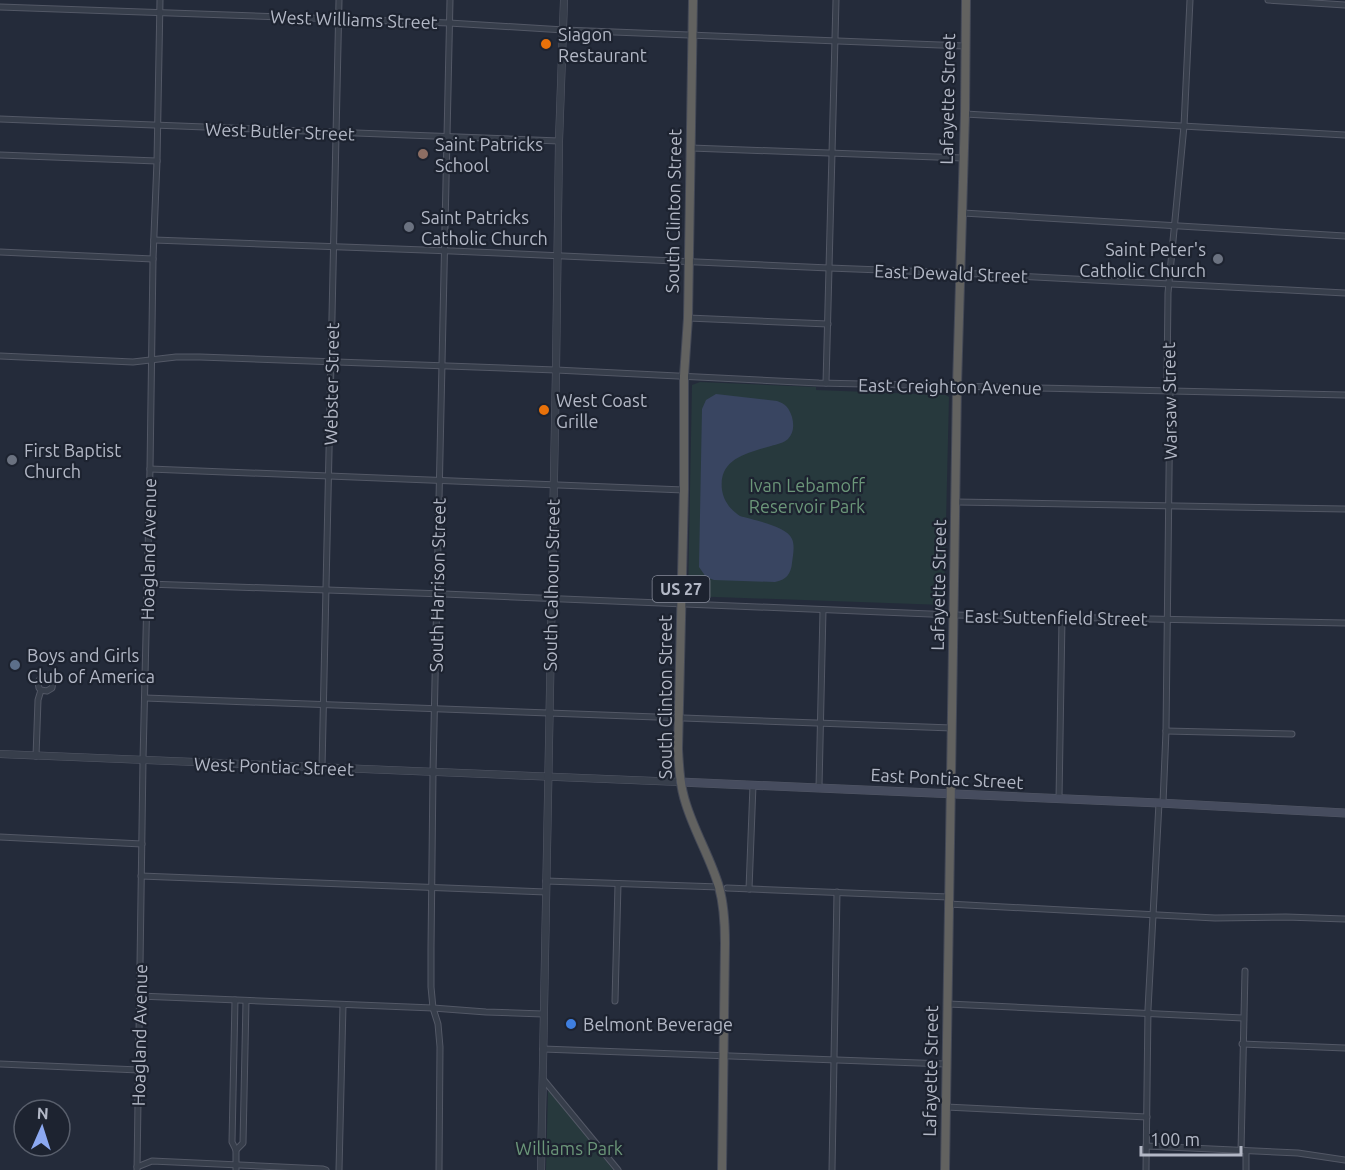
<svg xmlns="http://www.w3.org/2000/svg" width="1345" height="1170" font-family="Ubuntu,sans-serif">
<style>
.green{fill:#27393d}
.water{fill:#394561}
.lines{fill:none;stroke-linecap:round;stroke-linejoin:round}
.minor-casing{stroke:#535866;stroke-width:7}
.tertiary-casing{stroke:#535866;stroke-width:8}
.secondary-casing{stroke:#535866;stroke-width:9}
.trunk-casing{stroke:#434856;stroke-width:10}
.minor{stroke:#373e4b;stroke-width:5}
.tertiary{stroke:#373e4b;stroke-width:7}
.secondary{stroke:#464c5e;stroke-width:8}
.trunk{stroke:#626260;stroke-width:8}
.food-dot{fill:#e8710a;stroke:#1d2330;stroke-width:2}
.education-dot{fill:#8d6e63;stroke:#1d2330;stroke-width:2}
.worship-dot{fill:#6b7280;stroke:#1d2330;stroke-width:2}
.service-dot{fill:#5c6f8a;stroke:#1d2330;stroke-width:2}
.shop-dot{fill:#3f7fe0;stroke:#1d2330;stroke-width:2}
.labels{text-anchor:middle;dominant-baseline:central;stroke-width:4.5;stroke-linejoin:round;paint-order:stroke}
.shield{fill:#1d2330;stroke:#868b99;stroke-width:1.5}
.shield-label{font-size:16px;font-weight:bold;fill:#b3b8c6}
.street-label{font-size:18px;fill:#b3b8c6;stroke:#1d2330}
.poi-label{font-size:18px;fill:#b3b8c6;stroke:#1d2330;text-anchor:start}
.park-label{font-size:18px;fill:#6b9679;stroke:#1d2330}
</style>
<rect width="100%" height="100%" fill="#242b3a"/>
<g class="green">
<polygon points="700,382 816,387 816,390 946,395 949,397 944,605 688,596 692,385"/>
<polygon points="550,1090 553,1091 613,1170 546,1170 548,1092"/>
</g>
<path class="water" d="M716,394L777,401C786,404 789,408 792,417C794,425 794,432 788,439C784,443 777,444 771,446C748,453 718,458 722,490C724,502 731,510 740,516C753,520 787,526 792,539C795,546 793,555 792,563C791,574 786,580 775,582L714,580L706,577L699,567L702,409L706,400Z"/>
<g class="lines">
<g class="minor-casing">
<g id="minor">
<polyline points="1268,0 1345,5"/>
<polyline points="0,7 449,23 564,30 965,46"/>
<polyline points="965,114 1345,135"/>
<polyline points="0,119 559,141"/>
<polyline points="691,148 963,158"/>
<polyline points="0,155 157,161"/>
<polyline points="963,213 1345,236"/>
<polyline points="154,240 452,251 829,268 960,273 1345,293"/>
<polyline points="0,252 153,259"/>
<polyline points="688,318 828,324"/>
<polyline points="0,356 133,362 176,357 200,357 556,370 819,383 1345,395"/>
<polyline points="826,383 836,0"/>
<polyline points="150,469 684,490"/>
<polyline points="956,502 1345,509"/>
<polyline points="147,584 444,594 954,615 1345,623"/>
<polyline points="145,698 952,728"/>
<polyline points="1166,731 1292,734"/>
<path d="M36,756L38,700L41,690L39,688L38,682C41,676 45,675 50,677L53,682L52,688L47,691L41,690"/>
<polyline points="322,768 339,0"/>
<polyline points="819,787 823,610"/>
<polyline points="1059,799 1062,618"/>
<polyline points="1163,803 1166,731 1170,391 1167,380 1168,293 1184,126 1190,0"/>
<polyline points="0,837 142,844"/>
<polyline points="141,876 546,892"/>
<polyline points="546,881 719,887"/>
<polyline points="727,888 949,897"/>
<polyline points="749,889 753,785"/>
<polyline points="948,904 1215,918 1286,917 1345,919"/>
<polyline points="139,996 433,1008 486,1012 543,1014"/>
<polyline points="235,1000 232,1142 236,1150 236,1170"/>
<polyline points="615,1001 618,884"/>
<polyline points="948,1004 1243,1018"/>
<polyline points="1242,1044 1345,1048"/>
<polyline points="543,1049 946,1064"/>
<polyline points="0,1064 139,1070"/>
<polyline points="543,1079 618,1170"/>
<polyline points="946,1107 1147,1117"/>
<polyline points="1146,1146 1298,1153 1345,1160"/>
<polyline points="236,1150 243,1143 246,1001"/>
<polyline points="1241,1151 1245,971"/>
<polyline points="137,1167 152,1161 323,1169 326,1170"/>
<polyline points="137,1170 143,760 150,469 153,259 157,161 160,0"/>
<polyline points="339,1170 343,1005"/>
<polyline points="439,1170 440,1047 438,1024 433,1008 431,987 431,948 433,772 450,0"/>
<polyline points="832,1170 837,892"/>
<polyline points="1146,1170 1148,1009 1159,803"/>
<polyline points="1246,1170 1246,1151"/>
</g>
</g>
<g class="tertiary-casing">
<g id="tertiary">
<polyline points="0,754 680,782"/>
<polyline points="541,1170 556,370 559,141 564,0"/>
</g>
</g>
<g class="secondary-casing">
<polyline id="secondary" points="680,782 1159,803 1345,813"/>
</g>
<g class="trunk-casing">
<g id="trunk">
<path d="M693,0L688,318L684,376V490L678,749C679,768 680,786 686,804C695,833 711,859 719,887C724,905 725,924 725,943L722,1170"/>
<polyline points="945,1170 957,386 965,114 966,0"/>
</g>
</g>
<use href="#minor" class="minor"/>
<use href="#tertiary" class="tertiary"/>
<use href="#secondary" class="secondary"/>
<use href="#trunk" class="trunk"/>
</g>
<g class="food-dot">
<circle cx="546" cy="44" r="6"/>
<circle cx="544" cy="410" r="6"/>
</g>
<circle class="education-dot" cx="423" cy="154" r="6"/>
<g class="worship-dot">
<circle cx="409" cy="227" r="6"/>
<circle cx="1218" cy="259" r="6"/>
<circle cx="12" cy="460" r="6"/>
</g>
<circle class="service-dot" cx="15" cy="665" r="6"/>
<circle class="shop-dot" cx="571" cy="1024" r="6"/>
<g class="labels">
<rect class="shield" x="652.5" y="576" width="57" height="26" rx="4.5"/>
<g class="shield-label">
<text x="681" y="589">US 27</text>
</g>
<g class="street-label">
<text transform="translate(354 19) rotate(2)">West Williams Street</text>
<text transform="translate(947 99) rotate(-89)">Lafayette Street</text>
<text transform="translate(280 131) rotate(2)">West Butler Street</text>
<text transform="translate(673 211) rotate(-89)">South Clinton Street</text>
<text transform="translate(951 273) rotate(2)">East Dewald Street</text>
<text transform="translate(331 384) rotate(-89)">Webster Street</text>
<text transform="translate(950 386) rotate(1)">East Creighton Avenue</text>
<text transform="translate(1169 401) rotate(-91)">Warsaw Street</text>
<text transform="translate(148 549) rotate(-89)">Hoagland Avenue</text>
<text transform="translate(437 585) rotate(-89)">South Harrison Street</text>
<text transform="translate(551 585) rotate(-89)">South Calhoun Street</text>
<text transform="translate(938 585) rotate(-89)">Lafayette Street</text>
<text transform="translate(1056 617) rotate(1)">East Suttenfield Street</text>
<text transform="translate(665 697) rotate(-90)">South Clinton Street</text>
<text transform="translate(274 766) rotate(2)">West Pontiac Street</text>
<text transform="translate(947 778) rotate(3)">East Pontiac Street</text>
<text transform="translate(139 1035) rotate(-89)">Hoagland Avenue</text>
<text transform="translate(930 1071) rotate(-89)">Lafayette Street</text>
</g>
<g class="poi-label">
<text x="558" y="34">Siagon<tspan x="558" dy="21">Restaurant</tspan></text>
<text x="435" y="144">Saint Patricks<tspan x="435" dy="21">School</tspan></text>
<text x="421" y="217">Saint Patricks<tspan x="421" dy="21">Catholic Church</tspan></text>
<text x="1206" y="249" text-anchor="end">Saint Peter's<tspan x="1206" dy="21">Catholic Church</tspan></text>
<text x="556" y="400">West Coast<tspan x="556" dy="21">Grille</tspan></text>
<text x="24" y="450">First Baptist<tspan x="24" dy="21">Church</tspan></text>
<text x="27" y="655">Boys and Girls<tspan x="27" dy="21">Club of America</tspan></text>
<text x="583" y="1024">Belmont Beverage</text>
</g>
<g class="park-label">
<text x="807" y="485">Ivan Lebamoff<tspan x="807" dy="21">Reservoir Park</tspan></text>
<text x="569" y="1148">Williams Park</text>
</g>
</g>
<g transform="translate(42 1128) rotate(3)"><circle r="28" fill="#1d2330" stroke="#595f6c" stroke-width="1.5"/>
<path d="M0-4.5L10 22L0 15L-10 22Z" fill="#8ca9f2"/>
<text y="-9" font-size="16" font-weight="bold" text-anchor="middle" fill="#b3b8c6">N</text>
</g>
<path d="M1141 1146v9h100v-9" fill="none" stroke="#b3b8c6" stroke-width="3"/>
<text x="1150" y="1146" font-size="18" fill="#b3b8c6" stroke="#1d2330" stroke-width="4.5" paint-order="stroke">100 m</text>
</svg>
